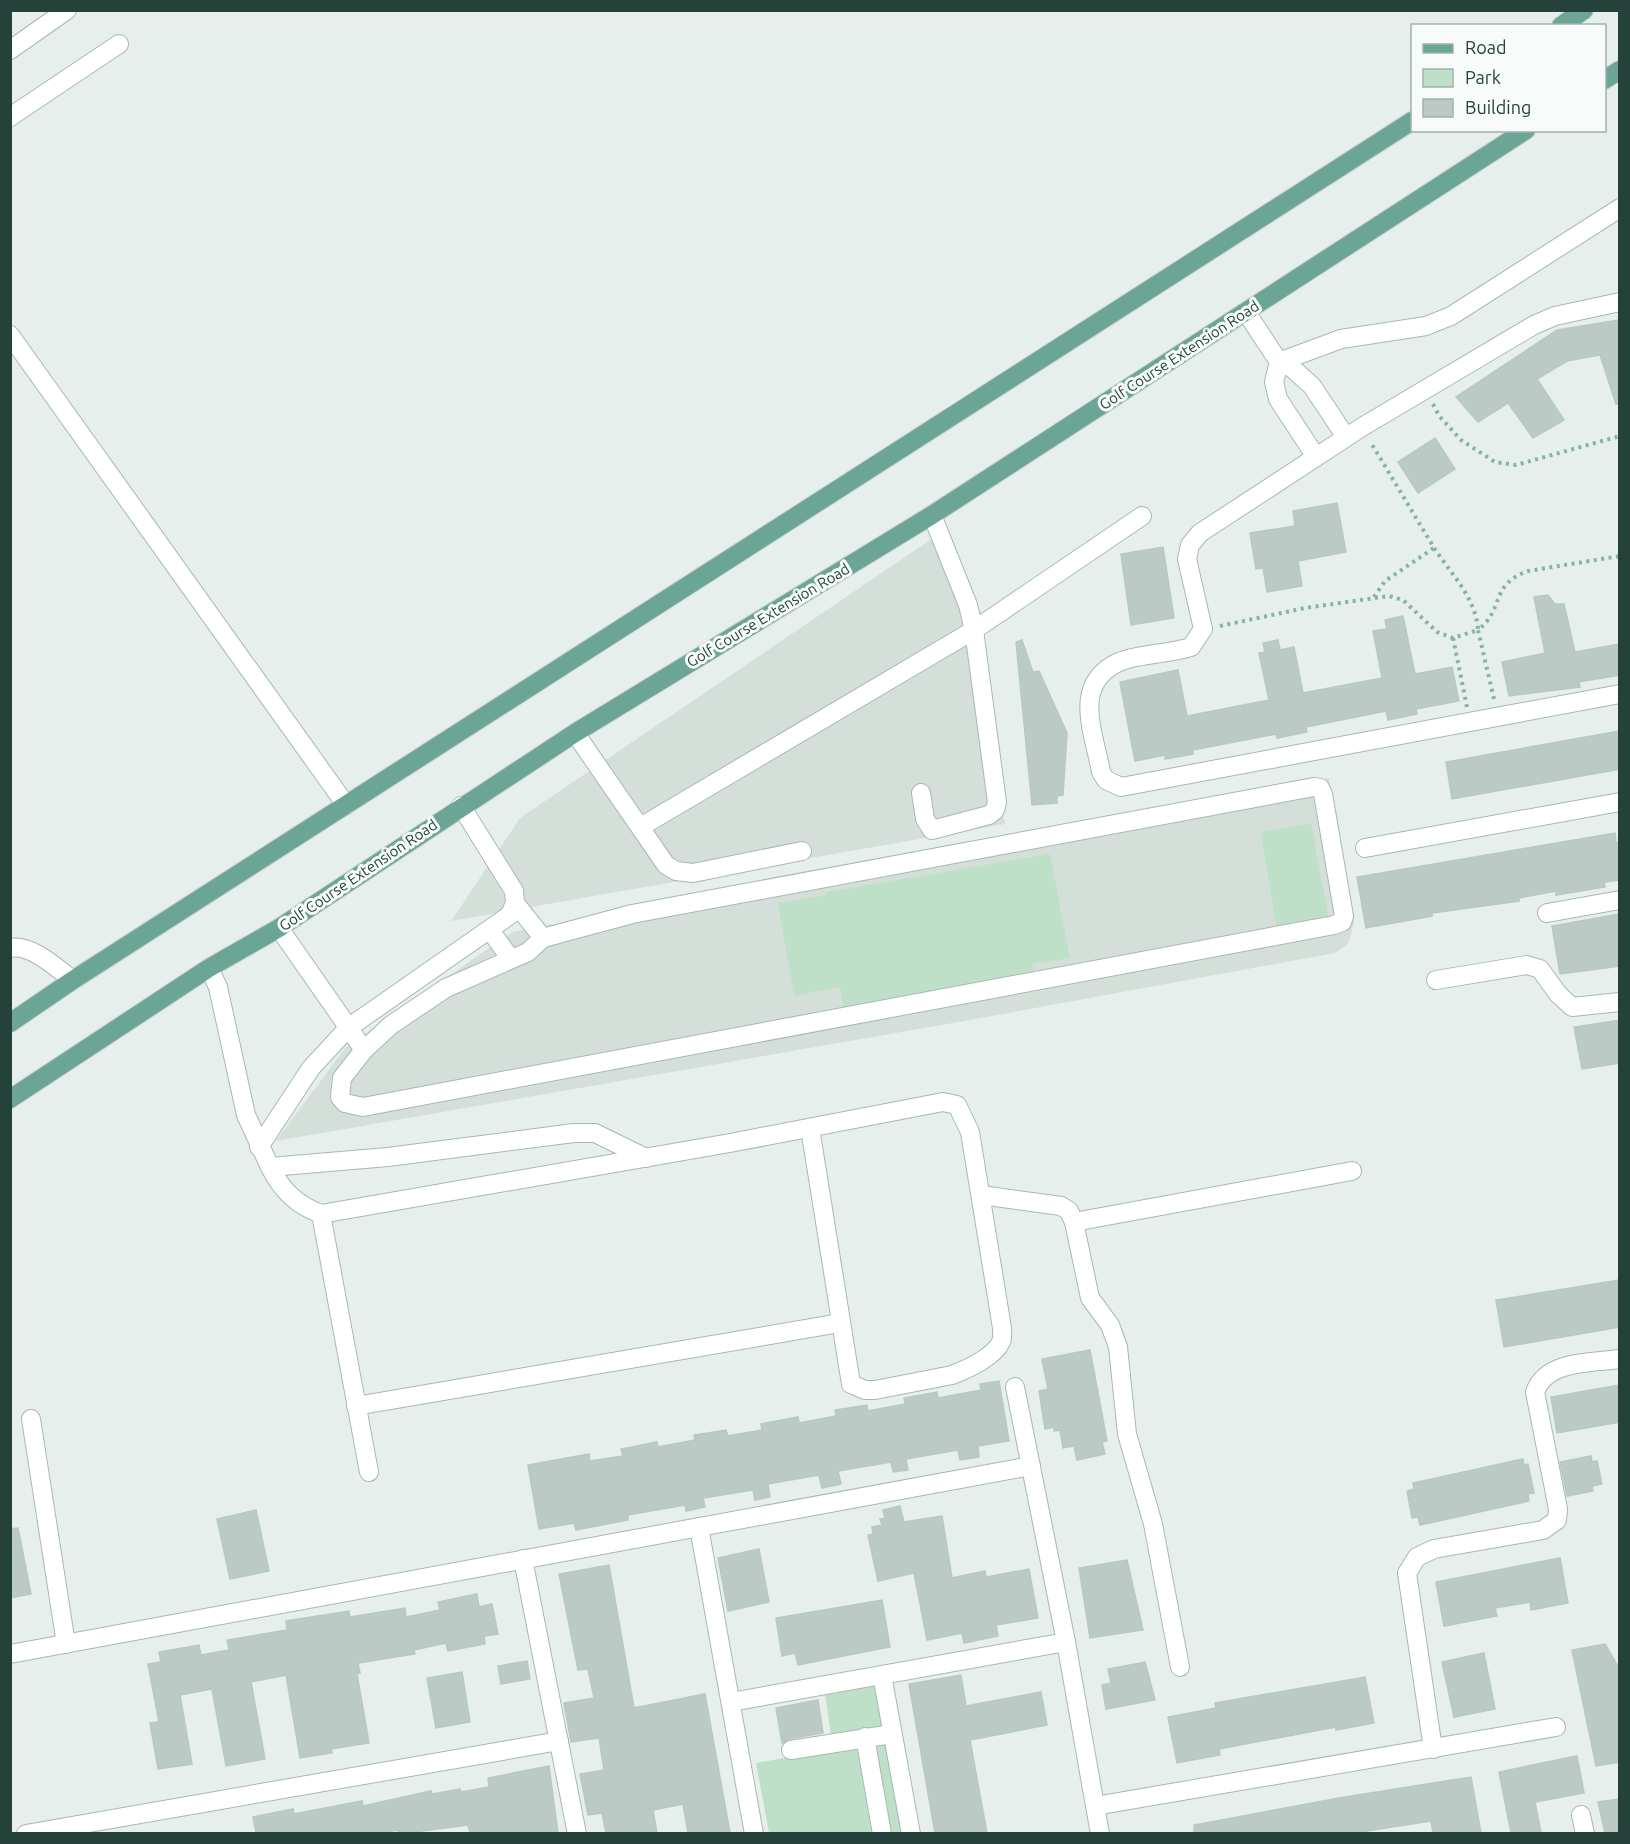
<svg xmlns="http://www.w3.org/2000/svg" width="1630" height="1844" font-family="Ubuntu,sans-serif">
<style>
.built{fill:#d4dfda}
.green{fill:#bfe0c8}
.building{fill:#bbcac4;stroke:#b8c9c2;stroke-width:1.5}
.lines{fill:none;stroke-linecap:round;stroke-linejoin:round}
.minor-casing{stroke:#a8b8b2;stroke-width:20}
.major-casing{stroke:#c2cac8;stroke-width:20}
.path{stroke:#86b3a5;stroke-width:4;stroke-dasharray:3 4.5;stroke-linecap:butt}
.minor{stroke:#fff;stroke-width:18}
.major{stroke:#6aa596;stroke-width:18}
.labels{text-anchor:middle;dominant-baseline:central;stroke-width:6;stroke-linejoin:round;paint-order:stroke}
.street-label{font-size:15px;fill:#24423a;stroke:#f7fbf9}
</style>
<rect width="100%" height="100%" fill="#e6efeb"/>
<g class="built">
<polygon points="942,532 966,627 1005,824 451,921 520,818"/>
<polygon points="1329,778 1354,923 1348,944 1335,953 970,1020 276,1141 345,1048 512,932"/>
</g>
<g class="green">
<polygon points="1311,823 1329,920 1277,931 1261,832"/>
<polygon points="1050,854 1070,958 1032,964 1035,975 844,1011 840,987 794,996 778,903 826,895 825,892"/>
<polygon points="876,1684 902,1833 769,1833 756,1763 833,1749 825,1693"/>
</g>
<g class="building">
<polygon points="1620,320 1620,404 1616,404 1600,355 1567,361 1537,379 1564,420 1533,438 1508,403 1478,422 1456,397 1557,330"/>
<polygon points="1435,438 1455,469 1418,493 1398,462"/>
<polygon points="1337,503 1346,552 1298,561 1302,586 1267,592 1263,568 1256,569 1250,533 1295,526 1293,511"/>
<polygon points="1163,547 1174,618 1131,625 1121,554"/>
<polygon points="1548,595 1555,604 1564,604 1575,652 1620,644 1620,675 1579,682 1580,687 1509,696 1502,662 1545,653 1534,597"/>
<polygon points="1403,616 1415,674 1452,667 1459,701 1416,709 1417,714 1388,720 1386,711 1306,727 1307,732 1277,738 1276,734 1193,750 1193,754 1165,759 1165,755 1135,761 1120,682 1178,670 1187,716 1269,700 1259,653 1265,652 1263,643 1278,640 1280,650 1294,647 1303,693 1382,678 1373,631 1387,629 1385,620"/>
<polygon points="1022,640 1033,672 1039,671 1067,733 1063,795 1057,796 1057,803 1032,805 1016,642"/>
<polygon points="1620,731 1620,769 1452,799 1446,762"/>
<polygon points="1615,833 1616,843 1620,842 1620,880 1604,882 1605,887 1556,895 1556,891 1519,898 1519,901 1432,913 1432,916 1366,928 1357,877"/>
<polygon points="1620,914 1620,966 1560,974 1552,926"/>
<polygon points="1620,1020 1620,1063 1582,1069 1574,1027"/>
<polygon points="1620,1280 1620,1327 1504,1347 1496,1300"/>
<polygon points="1090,1350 1107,1441 1102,1442 1105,1454 1077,1460 1074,1446 1063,1448 1060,1430 1054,1431 1054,1427 1045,1429 1039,1391 1048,1389 1042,1359"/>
<polygon points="999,1381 1009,1441 978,1446 979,1457 960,1460 958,1450 906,1459 908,1470 893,1472 891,1462 838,1471 841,1484 822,1488 819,1475 768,1484 770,1497 755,1500 753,1490 703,1498 705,1507 686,1511 685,1505 628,1515 628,1520 576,1530 574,1523 539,1529 528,1465 589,1454 590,1461 623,1456 621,1449 657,1442 658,1447 695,1440 694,1435 726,1430 728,1436 762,1430 761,1424 798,1417 799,1423 836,1416 835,1410 867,1405 868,1411 905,1404 904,1398 937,1392 938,1398 981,1390 980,1384"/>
<polygon points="1620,1385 1620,1422 1557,1433 1551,1397"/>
<polygon points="1591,1456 1592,1462 1597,1461 1602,1484 1592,1486 1593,1491 1567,1496 1560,1462"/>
<polygon points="1523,1459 1524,1465 1528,1464 1534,1493 1528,1494 1529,1501 1420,1525 1418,1517 1412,1518 1407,1491 1414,1489 1413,1483"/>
<polygon points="900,1506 904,1522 942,1516 952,1578 985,1571 986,1577 1029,1569 1038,1618 996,1625 998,1636 964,1643 962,1633 927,1640 914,1573 878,1581 868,1535 873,1534 872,1527 882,1525 880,1519 885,1518 883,1510"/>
<polygon points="256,1510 269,1571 230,1579 217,1519"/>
<polygon points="18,1528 31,1594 10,1598 10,1529"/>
<polygon points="759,1549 769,1602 728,1611 718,1558"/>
<polygon points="1560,1558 1568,1603 1531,1610 1530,1602 1495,1608 1497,1616 1444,1626 1436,1582"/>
<polygon points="1127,1560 1143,1630 1090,1638 1079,1568"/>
<polygon points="609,1565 634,1708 705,1694 730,1833 688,1833 683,1804 653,1810 657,1833 606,1833 602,1813 588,1815 580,1774 604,1770 599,1738 571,1742 564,1703 594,1698 588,1669 578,1670 559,1574"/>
<polygon points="477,1594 479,1607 492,1604 498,1634 484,1636 485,1644 448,1651 446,1643 414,1650 415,1654 358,1663 360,1673 357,1674 369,1743 331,1749 332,1753 300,1758 286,1675 251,1682 265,1759 226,1766 212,1689 180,1695 192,1764 158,1769 150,1723 159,1722 148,1664 161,1662 159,1652 199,1645 201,1655 229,1650 227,1640 287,1630 286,1621 349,1611 350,1617 405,1608 406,1617 440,1610 438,1602"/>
<polygon points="882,1600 890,1647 798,1665 795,1653 782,1656 776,1618"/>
<polygon points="1605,1644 1620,1670 1620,1762 1596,1766 1572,1650"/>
<polygon points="1484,1653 1495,1709 1454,1717 1442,1662"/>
<polygon points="527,1661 530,1679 501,1684 498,1666"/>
<polygon points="1145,1662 1155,1700 1106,1709 1102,1685 1111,1683 1108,1669"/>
<polygon points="462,1672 470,1722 436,1728 427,1678"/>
<polygon points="961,1675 966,1706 1041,1692 1047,1725 970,1740 987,1833 935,1833 909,1684"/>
<polygon points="1365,1677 1374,1723 1336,1730 1336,1727 1219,1749 1220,1755 1177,1763 1168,1717 1216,1708 1215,1703"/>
<polygon points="818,1700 823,1733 789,1739 782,1743 776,1708"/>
<polygon points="1577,1756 1584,1793 1535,1802 1541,1833 1511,1833 1499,1772"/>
<polygon points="549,1766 558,1833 470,1833 468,1825 407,1833 398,1833 398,1830 381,1833 256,1833 253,1817 293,1809 294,1814 362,1801 363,1806 431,1791 432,1794 460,1789 461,1792 489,1787 488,1778"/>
<polygon points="1471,1777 1481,1833 1433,1833 1431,1821 1354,1833 1194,1833 1194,1825 1339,1798"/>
<polygon points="1620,1799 1620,1833 1605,1833 1598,1802"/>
</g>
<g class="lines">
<g class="minor-casing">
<g id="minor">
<polyline points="10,50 67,10"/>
<polyline points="10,117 119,44"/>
<path d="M1620,302L1555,316L1534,325L1362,427L1200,533L1190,545L1187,559L1203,629L1191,647C1169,654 1137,654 1119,662C1071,684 1094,732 1101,772L1106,780L1121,787L1620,694"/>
<polyline points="1246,312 1279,362 1292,368 1312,386 1346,437"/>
<polyline points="10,335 346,805"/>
<polyline points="1316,457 1278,399 1274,382 1279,362 1341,339 1426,326 1451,316 1620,208"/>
<polyline points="575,733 666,865 676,871 693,873 802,851"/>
<polygon points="1314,787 1320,788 1323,794 1344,916 1342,922 1334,925 363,1107 345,1103 340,1097 342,1078 364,1050 391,1025 446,988 528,952 543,938 632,914"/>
<polyline points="921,793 925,819 932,830 989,815 995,810 997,802 974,630 968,605 932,515"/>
<polyline points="642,826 974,630 1142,516"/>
<polyline points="1365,848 1620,802"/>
<polyline points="515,903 543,938"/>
<polyline points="1547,913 1620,900"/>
<polyline points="279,928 364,1050"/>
<polyline points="490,930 510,958"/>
<path d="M10,948C32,944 56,968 73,980"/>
<polyline points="209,968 218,987 246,1115 270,1167 388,1157 574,1133 595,1133 646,1158"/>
<polyline points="1436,980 1527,965 1540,969 1558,994 1572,1007 1620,1002"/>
<polyline points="259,1147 311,1068 348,1028 510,915 515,903 514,891 461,806"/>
<path d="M270,1167C282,1191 297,1205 321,1214L730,1143L943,1102L957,1105L970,1132L1002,1328C1002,1332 1003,1338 1001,1342C994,1357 966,1370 952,1375L875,1390H865L851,1384L810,1128"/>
<polyline points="981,1195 1061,1206 1069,1211 1074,1222 1090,1298 1110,1325 1118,1347 1127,1434 1153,1524 1180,1667"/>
<polyline points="321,1214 369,1472"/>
<polyline points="1074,1222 1352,1171"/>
<polyline points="1015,1387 1066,1642 1100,1834"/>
<polyline points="356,1406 840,1323"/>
<polyline points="31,1419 66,1644"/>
<polyline points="699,1527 754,1834"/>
<polyline points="523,1559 577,1834"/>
<polyline points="10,1654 1031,1466"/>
<polyline points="882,1675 911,1834"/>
<polyline points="731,1702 1066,1642"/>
<polyline points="865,1737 882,1834"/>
<path d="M1433,1749L1407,1573L1417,1557L1434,1549L1543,1530L1557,1520L1558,1509L1535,1392C1546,1360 1591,1363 1620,1359"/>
<polyline points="791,1750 892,1734"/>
<polyline points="1095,1806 1556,1727"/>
<polyline points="1581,1815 1585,1834"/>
<polyline points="26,1834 559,1741"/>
</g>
</g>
<g class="major-casing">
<g id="major">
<polyline points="1561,26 1584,10"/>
<polyline points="1604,80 1620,70"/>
<polyline points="10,1023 73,980 1412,121"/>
<polyline points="10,1099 209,968 279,928 575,733 932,515 1526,130"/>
</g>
</g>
<g class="path">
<polyline points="1433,404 1439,416 1461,440 1495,462 1516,465 1620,436"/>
<polyline points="1374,597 1385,581 1434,548"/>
<path d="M1220,626L1305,608L1389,596L1403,600L1437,632L1453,638L1478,630C1476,597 1449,572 1433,546C1412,512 1392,477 1371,443"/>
<polyline points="1453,638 1467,707"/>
<path d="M1494,699L1478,630C1505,609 1489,585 1528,571L1620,556"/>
</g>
<use href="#minor" class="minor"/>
<use href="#major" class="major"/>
</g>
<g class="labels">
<g class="street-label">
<text transform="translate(1179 355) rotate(-33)">Golf Course Extension Road</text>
<text transform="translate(768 615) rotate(-31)">Golf Course Extension Road</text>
<text transform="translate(358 875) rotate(-34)">Golf Course Extension Road</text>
</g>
</g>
<rect width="1630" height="1844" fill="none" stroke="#24423a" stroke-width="24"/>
<rect x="1411" y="24" width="195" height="108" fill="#f7fbf9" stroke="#a3b1ad" stroke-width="1.5"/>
<rect x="1423" y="44" width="30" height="9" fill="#6aa596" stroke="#a3b1ad" stroke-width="1.5"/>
<text x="1465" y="54" font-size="18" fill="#24423a">Road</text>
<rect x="1423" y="69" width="30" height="18" fill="#bfe0c8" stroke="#a3b1ad" stroke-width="1.5"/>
<text x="1465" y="84" font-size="18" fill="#24423a">Park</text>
<rect x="1423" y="99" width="30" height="18" fill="#bbcac4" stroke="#a3b1ad" stroke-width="1.5"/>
<text x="1465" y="114" font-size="18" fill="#24423a">Building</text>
</svg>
